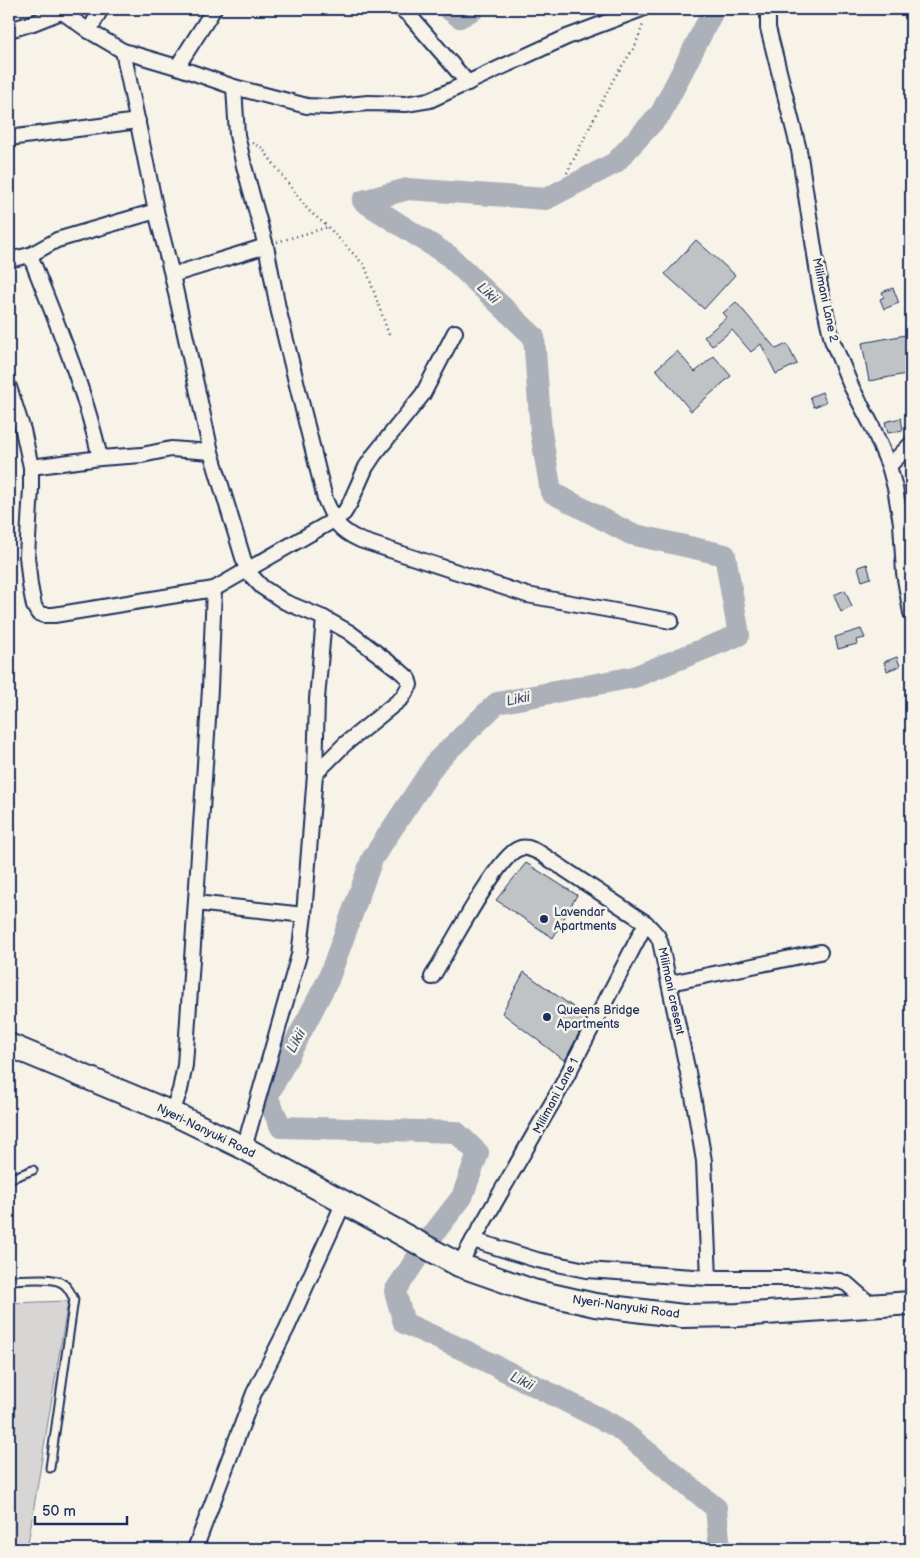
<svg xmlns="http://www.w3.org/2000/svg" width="920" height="1558" font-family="'Balsamiq Sans',sans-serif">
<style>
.green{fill:#d7d6d4;stroke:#798299}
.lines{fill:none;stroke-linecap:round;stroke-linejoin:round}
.river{stroke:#acb0b9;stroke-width:22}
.building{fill:#c0c3c5;stroke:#1b2f5e}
.service-casing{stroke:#1b2f5e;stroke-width:11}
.minor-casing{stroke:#1b2f5e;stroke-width:18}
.trunk-casing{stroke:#1b2f5e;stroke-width:26}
.path{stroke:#1b2f5e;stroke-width:2.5;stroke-dasharray:1 4;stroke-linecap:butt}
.service{stroke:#f7f3e8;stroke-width:7}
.minor{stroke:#f7f3e8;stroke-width:14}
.trunk{stroke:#f7f3e8;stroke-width:22}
.poi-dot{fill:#1b2f5e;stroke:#f7f3e8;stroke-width:2}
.labels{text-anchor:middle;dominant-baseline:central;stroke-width:5;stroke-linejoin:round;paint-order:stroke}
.street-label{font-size:12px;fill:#1b2f5e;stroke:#f7f3e8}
.poi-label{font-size:12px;fill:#1b2f5e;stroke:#f7f3e8;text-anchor:start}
.water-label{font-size:14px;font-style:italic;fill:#465679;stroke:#f7f3e8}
</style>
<rect width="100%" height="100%" fill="#f7f3e8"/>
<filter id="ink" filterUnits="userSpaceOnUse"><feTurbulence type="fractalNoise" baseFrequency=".02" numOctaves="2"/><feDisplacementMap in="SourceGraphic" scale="10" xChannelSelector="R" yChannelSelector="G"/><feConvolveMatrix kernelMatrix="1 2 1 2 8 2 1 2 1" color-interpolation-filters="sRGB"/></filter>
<g filter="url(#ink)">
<polygon class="green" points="68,1301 27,1549 9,1549 9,1303"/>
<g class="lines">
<g class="river">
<polyline points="449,9 460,17 474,9"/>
<polyline points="710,9 712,13 661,113 615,163 546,199 408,189 363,201 449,256 534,337 541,432 551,492 631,534 725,555 739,635 634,677 497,703 437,761 372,859 328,980 267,1097 281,1127 456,1132 478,1153 462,1197 431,1237 395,1291 404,1323 468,1352 617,1427 716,1508 720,1549"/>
</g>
</g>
<g class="building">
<polygon points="696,240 735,275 704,309 665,274"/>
<polygon points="893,288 899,303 884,309 880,299 884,297 882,292"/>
<polygon points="736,302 776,349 787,344 797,364 776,374 761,344 751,352 732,330 712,346 704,337 727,317 723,313"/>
<polygon points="911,334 911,373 869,381 862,343"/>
<polygon points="677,351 695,372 714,356 731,376 691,411 656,369"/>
<polygon points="822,392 826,402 814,407 810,397"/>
<polygon points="901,418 903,430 888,433 885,422"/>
<polygon points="867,564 871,578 862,581 858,567"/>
<polygon points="845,590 852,607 841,612 834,595"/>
<polygon points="861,629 865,638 856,640 857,644 838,649 835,637"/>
<polygon points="897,657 900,666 887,671 884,662"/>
<polygon points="526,863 577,895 553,938 496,900"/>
<polygon points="524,972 587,1017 565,1061 502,1013"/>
</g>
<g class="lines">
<g class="service-casing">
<g id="service">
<polyline points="9,1179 33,1170"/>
<path d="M9,1280C22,1280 51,1276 62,1283C68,1286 71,1294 74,1299L50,1468"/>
</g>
</g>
<g class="minor-casing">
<g id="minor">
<polyline points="58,9 89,31 123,51 177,67 234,87 307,106 329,107 368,103 406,104 430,100 567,37 642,9"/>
<polyline points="401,9 410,16 468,83"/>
<polyline points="768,9 768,28 799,150 820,287 832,340 851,386 872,426 889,466 895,488 901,523 904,573 911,613"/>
<polyline points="9,30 33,23 61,12"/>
<polyline points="89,31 101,9"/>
<polyline points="123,51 156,211 172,275 211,452 247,571 262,587 285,602 324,618 349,632 399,670 408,678 410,685 402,698 345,744 315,774 304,915 299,955 244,1148"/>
<polyline points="177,67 214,9"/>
<path d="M234,87L237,135L244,166L266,246L278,308L325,499C335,522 337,529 360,540L527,595L671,621"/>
<polyline points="9,138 138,121"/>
<path d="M30,255C56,322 85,388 100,458"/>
<polyline points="9,260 30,255 57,240 156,211"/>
<polyline points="172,275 266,246"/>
<polyline points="9,387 23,430 31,467 31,488 27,556 30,585 34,606 38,613 43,615 54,615 214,589 334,520 344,513 350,503 366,467 374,455 423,394 455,332"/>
<polyline points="889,466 911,444"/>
<polyline points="31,467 100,458 142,455 171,449 211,452"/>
<polyline points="315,774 317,699 324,618"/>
<polyline points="196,903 304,915"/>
<path d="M432,977C447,953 497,857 518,849C526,845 533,850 540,853L646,923L657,935L660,941L693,1096L704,1161L709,1278"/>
<polyline points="670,983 820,952"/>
<polyline points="172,1113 180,1090 185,1065 210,689 214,589"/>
<polyline points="473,1240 537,1260 586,1270 709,1278 802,1278 840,1281 847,1284 871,1305"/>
<polyline points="459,1265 559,1091 646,923"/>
<polyline points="195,1549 254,1393 287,1328 344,1202"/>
</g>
</g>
<g class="trunk-casing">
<polyline id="trunk" points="9,1045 172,1113 244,1148 459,1265 533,1291 595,1305 683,1316 738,1315 911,1303"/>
</g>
<g class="path">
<polyline points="252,143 262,148 308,210 328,227 365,266 389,335"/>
<polyline points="567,173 613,80 635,46 644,22"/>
<polyline points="277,242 328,227"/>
</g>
<use href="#service" class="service"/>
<use href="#minor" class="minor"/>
<use href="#trunk" class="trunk"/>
</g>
</g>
<g class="poi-dot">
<circle cx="544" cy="919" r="5"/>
<circle cx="547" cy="1017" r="5"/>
</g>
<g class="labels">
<g class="street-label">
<text transform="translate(825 300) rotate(78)">Milimani Lane 2</text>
<text transform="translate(671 991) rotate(78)">Milimani cresent</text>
<text transform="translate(556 1096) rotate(-62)">Milimani Lane 1</text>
<text transform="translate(206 1131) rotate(26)">Nyeri-Nanyuki Road</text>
<text transform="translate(626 1307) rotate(8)">Nyeri-Nanyuki Road</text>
</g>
<g class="poi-label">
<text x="554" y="912">Lavendar<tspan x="554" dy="14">Apartments</tspan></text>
<text x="557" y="1010">Queens Bridge<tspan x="557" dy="14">Apartments</tspan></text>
</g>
<g class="water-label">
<text transform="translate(488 293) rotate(43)">Likii</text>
<text transform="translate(518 699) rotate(-11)">Likii</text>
<text transform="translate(296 1041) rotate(-62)">Likii</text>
<text transform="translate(522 1381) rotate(26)">Likii</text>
</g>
</g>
<rect width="920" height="1558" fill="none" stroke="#f7f3e8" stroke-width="30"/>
<rect x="15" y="15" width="890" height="1528" fill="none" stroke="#1b2f5e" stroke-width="2" filter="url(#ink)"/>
<path d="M35 1516v8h92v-8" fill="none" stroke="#1b2f5e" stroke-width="2.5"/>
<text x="42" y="1516" font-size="15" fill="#1b2f5e" stroke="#f7f3e8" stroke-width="4" paint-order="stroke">50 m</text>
</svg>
